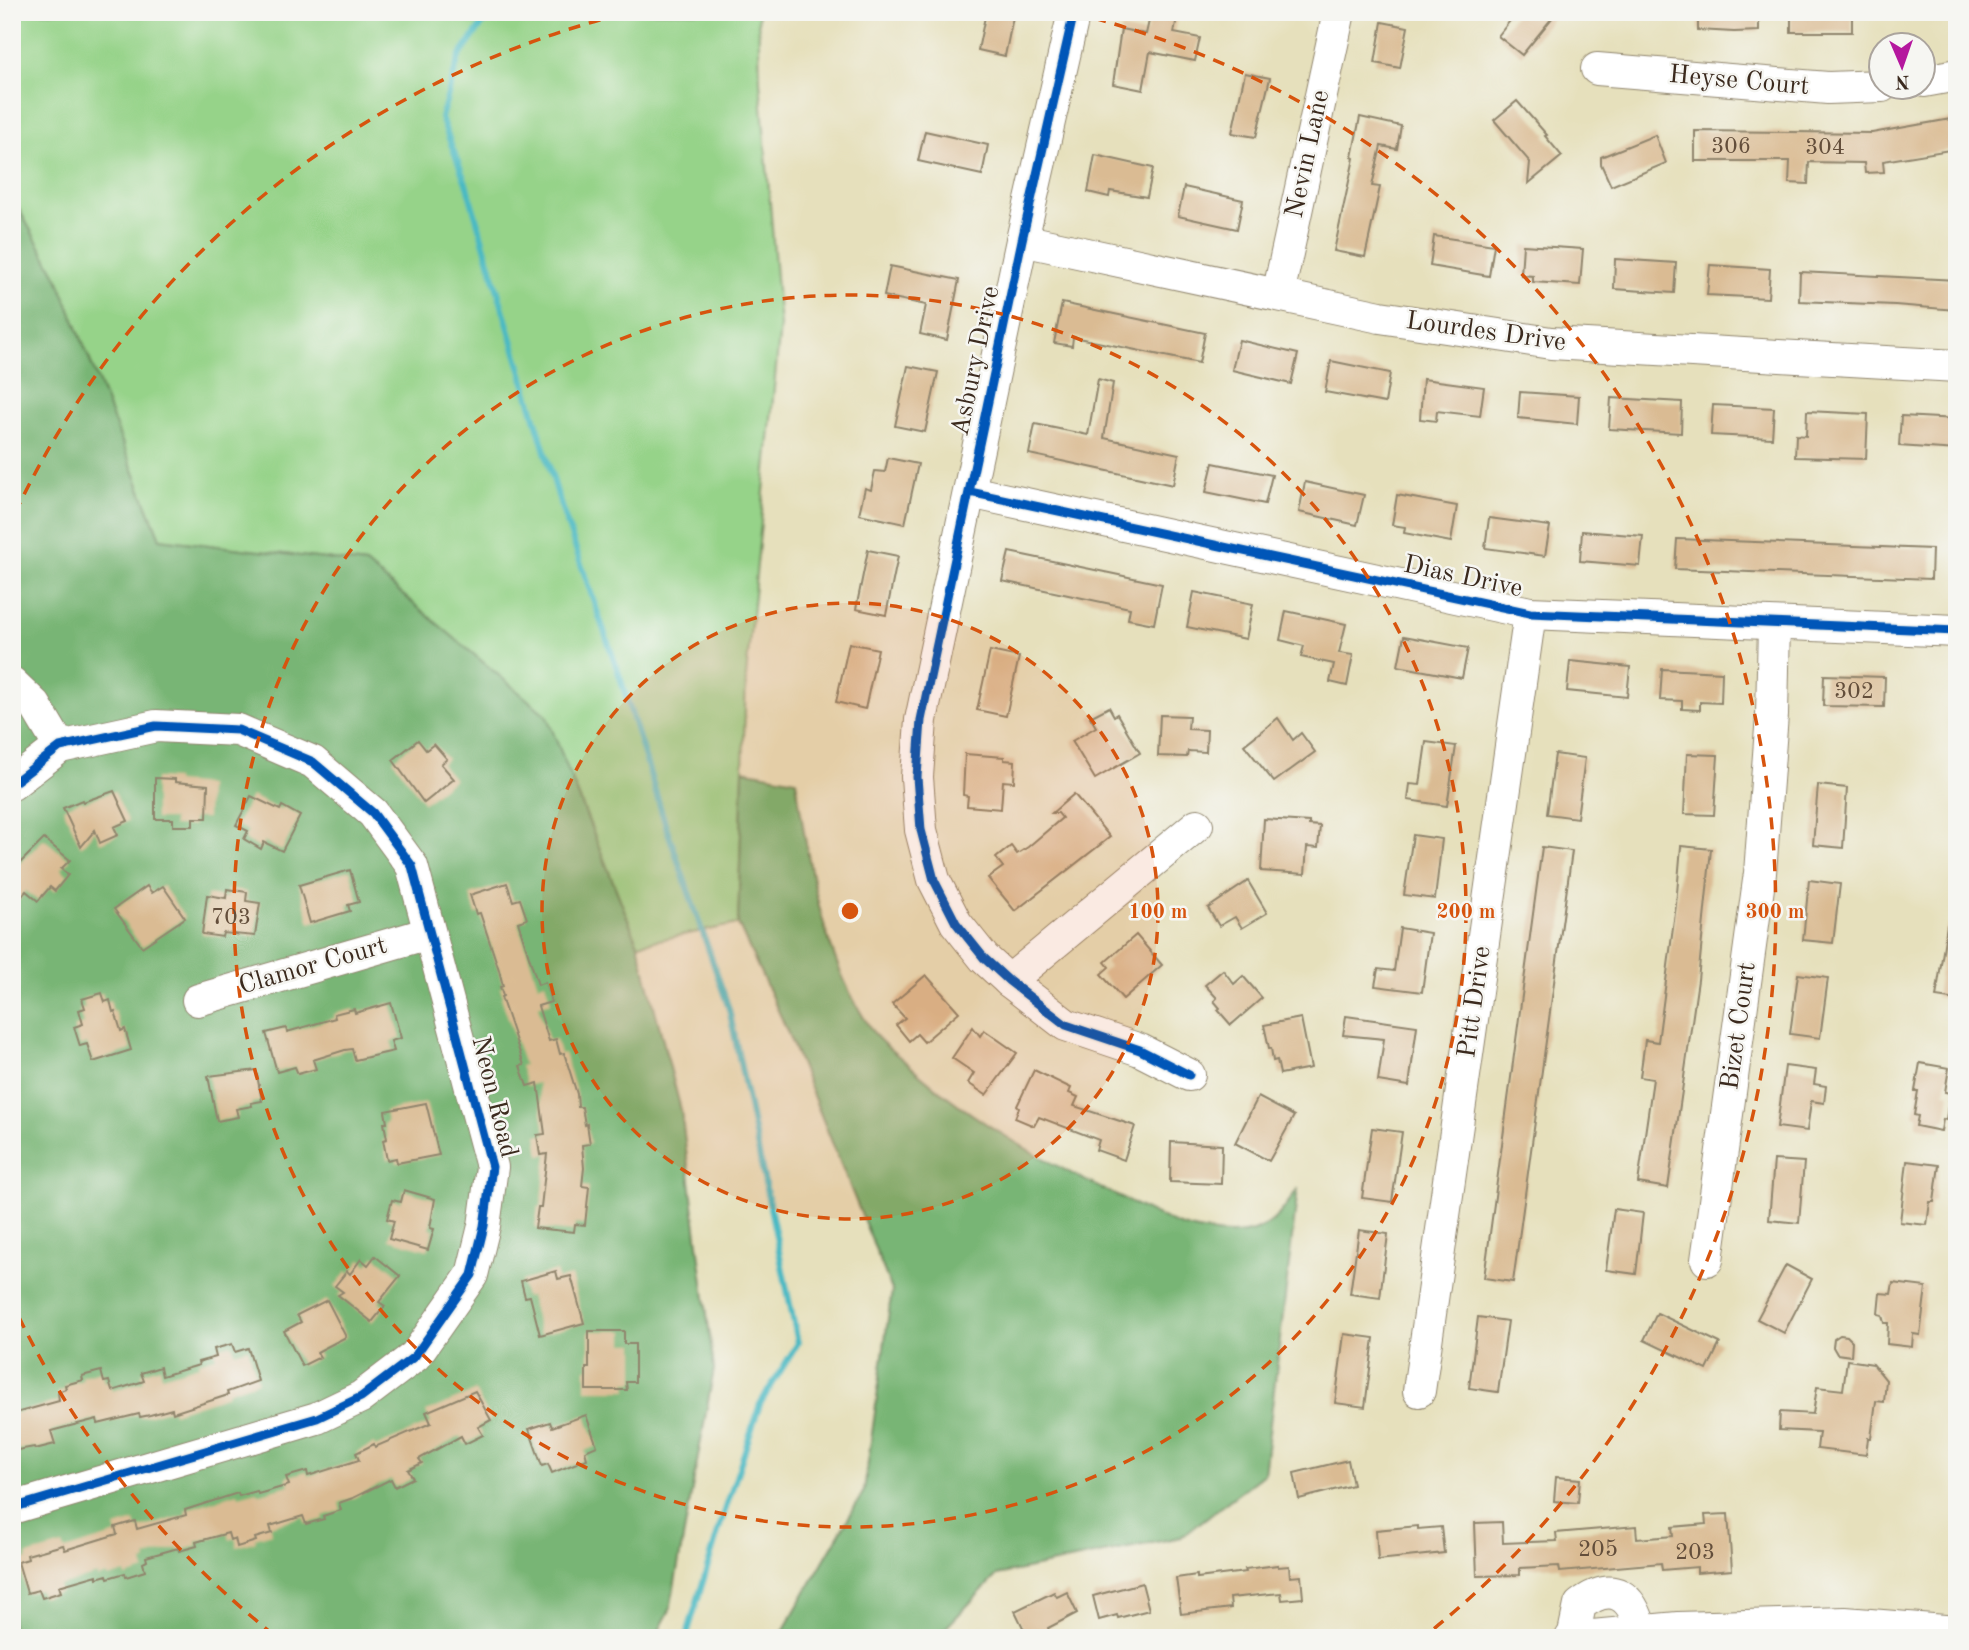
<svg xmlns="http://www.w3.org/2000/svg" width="1969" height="1650" font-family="'Old Standard TT',serif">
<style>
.green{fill:#96d389;stroke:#687e54;stroke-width:2}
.forest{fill:#78b575;stroke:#5a704a;stroke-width:2}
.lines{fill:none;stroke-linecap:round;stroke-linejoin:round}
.stream{stroke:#4ab9c3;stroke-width:6}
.building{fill:#dabb93}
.minor-casing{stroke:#90856d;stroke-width:34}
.minor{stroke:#fff;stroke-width:32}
.cycleway-casing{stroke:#f6f6f2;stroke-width:13}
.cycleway{stroke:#0057b8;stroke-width:9}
.ring{fill:none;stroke:#d7540e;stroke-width:3.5;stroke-dasharray:12 9}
.labels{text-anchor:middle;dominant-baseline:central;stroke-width:5;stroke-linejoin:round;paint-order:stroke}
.number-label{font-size:23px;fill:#634e3b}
.street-label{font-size:26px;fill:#3b2a1e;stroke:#f6f6f2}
.centre{fill:#d7540e;stroke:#f6f6f2;stroke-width:3.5}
.ring-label{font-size:21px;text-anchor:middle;font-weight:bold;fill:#d7540e;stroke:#f6f6f2;stroke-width:5;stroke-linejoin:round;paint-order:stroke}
</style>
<rect width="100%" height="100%" fill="#f6f6f2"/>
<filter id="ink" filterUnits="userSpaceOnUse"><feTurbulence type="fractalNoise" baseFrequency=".0143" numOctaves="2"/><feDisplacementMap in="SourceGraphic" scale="14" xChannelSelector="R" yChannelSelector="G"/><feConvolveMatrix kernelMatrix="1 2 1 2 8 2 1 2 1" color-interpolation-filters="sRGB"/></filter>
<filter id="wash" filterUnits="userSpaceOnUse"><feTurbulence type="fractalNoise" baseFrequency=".00686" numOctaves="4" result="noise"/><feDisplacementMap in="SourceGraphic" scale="28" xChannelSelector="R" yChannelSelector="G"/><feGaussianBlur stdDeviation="1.57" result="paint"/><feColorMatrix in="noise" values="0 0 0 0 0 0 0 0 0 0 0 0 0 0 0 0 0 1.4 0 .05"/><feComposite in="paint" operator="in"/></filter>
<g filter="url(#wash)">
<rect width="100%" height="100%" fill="#e6e0bc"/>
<polygon class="green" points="12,12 758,12 760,81 780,326 746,677 738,924 638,944 546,715 366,564 160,539 58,279 12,197"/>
<g class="forest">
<polygon points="12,197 58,279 160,539 366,564 546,715 638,944 681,1110 714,1369 670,1610 655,1638 12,1638"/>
<path d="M743,770L796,780C809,867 822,958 873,1032C881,1044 897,1054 908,1064C974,1123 1052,1166 1132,1203C1149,1211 1167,1222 1186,1227C1207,1233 1232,1237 1254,1231C1276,1224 1286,1206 1298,1188L1264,1474L1181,1537L997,1575L936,1638H779L864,1491L892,1290L782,1019L738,924Z"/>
</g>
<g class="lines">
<polyline class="stream" points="491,12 459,57 441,118 466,183 561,506 621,680 666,826 729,1009 798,1343 760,1404 719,1529 686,1638"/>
</g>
<g id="blocks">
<g class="building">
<polygon points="986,12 1014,12 1005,56 978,50"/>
<polygon points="1151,12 1178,12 1174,33 1200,38 1195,61 1150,52 1143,90 1113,84 1121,29 1146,34"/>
<polygon points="1517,12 1557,12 1522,55 1498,36"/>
<polygon points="1698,12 1759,12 1759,31 1734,32 1698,30"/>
<rect x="1791" y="12" width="61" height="20"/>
<polygon points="1382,22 1408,27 1400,68 1375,63"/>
<polygon points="1245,73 1270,78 1256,137 1232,133"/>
<polygon points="1517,101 1547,135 1545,136 1562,156 1528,184 1530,162 1494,120"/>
<polygon points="1360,117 1401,126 1397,149 1381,146 1372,186 1380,187 1365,257 1334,251 1354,158 1352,157"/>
<polygon points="1951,119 1956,149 1883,161 1884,172 1865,173 1864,163 1809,162 1808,184 1789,183 1790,161 1695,161 1695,131 1872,133"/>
<polygon points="925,131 988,145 982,175 918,161"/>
<polygon points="1655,135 1666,163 1611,186 1601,164 1601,157"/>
<polygon points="1095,155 1153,168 1147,197 1110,191 1109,197 1088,192"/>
<polygon points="1184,187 1243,200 1237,229 1178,216"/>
<polygon points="1434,236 1494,245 1489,276 1430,266"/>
<polygon points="1523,245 1583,249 1580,285 1533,282 1533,276 1521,275"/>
<polygon points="1615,259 1676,263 1674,293 1614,289"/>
<polygon points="1710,265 1770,269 1768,298 1707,295"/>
<polygon points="890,266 959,280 947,340 920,334 926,305 884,296"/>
<polygon points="1800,272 1957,280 1956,310 1895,305 1799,301"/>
<polygon points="1062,303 1205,333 1199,363 1073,337 1072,346 1054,343"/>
<polygon points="1239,340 1298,354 1291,384 1232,370"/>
<polygon points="1331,361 1390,373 1385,403 1325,392"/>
<polygon points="908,366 938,372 925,432 895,426"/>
<polygon points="1098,379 1113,383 1104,438 1179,454 1173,485 1029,454 1035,424 1088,435"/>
<polygon points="1423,379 1484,387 1480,416 1437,411 1436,421 1420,419"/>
<polygon points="1520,392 1579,396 1577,424 1518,418"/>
<polygon points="1611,398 1682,402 1681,433 1609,429"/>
<polygon points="1713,405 1774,408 1772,438 1711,435"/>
<polygon points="1807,411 1868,414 1866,459 1795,457 1796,435 1806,436"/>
<polygon points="1901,416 1957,419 1957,450 1899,446"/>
<polygon points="888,458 918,464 905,524 859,514 865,488 871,490 875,471 885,472"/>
<polygon points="1213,463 1272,475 1265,504 1206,492"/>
<polygon points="1305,482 1364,495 1357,525 1299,512"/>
<polygon points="1397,495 1457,506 1451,542 1404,533 1405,527 1392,525"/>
<polygon points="1489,518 1550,526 1545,556 1485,548"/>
<polygon points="1582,531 1643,536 1640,566 1580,561"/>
<polygon points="1677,539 1932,549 1931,579 1675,569"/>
<polygon points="868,550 898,556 886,615 856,609"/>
<polygon points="1009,552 1162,584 1154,624 1128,619 1130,608 1002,581"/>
<polygon points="1194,592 1253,604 1246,639 1187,627"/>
<polygon points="1286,611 1346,624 1339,653 1353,655 1347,686 1330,682 1334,664 1301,657 1304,646 1280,640"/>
<polygon points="1404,636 1468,648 1462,678 1398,666"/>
<polygon points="849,643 878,649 865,709 836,702"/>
<polygon points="990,651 1019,657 1006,716 977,710"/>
<polygon points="1570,661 1630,667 1627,697 1567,691"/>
<polygon points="1662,669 1722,672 1721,703 1700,702 1700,710 1682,709 1682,701 1660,700"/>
<polygon points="1824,675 1885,677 1884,707 1823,706"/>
<polygon points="1109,707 1114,716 1117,714 1140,753 1095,779 1072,741 1096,727 1090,717"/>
<polygon points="1160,715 1189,716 1188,729 1207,730 1206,752 1188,751 1187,757 1158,756"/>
<polygon points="1278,718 1293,740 1301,733 1315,752 1274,782 1244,745"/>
<polygon points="418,740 426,750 434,744 447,759 441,764 454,779 424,803 393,760"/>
<polygon points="1426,742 1456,746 1447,806 1408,800 1410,784 1420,785"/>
<polygon points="965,754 1004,757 1004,760 1015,761 1014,782 1003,781 1001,809 967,806 968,796 963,795"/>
<polygon points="1555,754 1585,758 1577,818 1547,814"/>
<polygon points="1687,754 1718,755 1714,815 1684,814"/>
<polygon points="155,778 175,779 175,782 208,785 207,818 193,818 193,826 173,826 173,819 155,819"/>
<polygon points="1818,785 1847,788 1843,848 1813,845"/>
<polygon points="114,791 128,821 114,827 118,835 100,843 95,830 81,847 63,808 82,800 83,802"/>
<polygon points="1074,794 1110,837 1015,911 988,878 1003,867 996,858 1011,846 1017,854 1028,847 1062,818 1058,813 1052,813"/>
<polygon points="251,796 280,810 282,806 300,816 282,851 264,842 261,849 244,839 248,831 236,825"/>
<polygon points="1264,819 1309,822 1309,825 1320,826 1318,848 1307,847 1305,874 1261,871"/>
<polygon points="1413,835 1442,839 1435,899 1404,895"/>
<polygon points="44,839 70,860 61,869 68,875 55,891 50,887 38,901 26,891 12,908 12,871"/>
<polygon points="1681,846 1711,849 1698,980 1668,1188 1638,1183 1653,1079 1640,1077 1645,1040 1658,1042 1676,905"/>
<polygon points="1542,847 1572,851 1513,1282 1484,1278"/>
<polygon points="350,870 359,902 348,905 350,911 310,923 299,885"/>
<polygon points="1809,880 1840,884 1833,943 1803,940"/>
<polygon points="1248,881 1267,913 1242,928 1235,917 1219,926 1208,908"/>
<polygon points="507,883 513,901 520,899 527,919 518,922 538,985 545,982 551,1002 538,1006 549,1041 556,1039 560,1054 564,1053 577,1094 578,1107 582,1107 585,1125 587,1124 590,1144 582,1145 584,1168 582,1186 589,1187 585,1225 575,1224 574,1232 535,1228 538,1207 541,1207 547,1154 540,1155 537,1135 545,1134 538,1083 527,1086 520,1066 524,1065 501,997 503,996 500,987 503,986 499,970 480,913 476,914 470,895"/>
<polygon points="147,886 152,893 163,886 185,918 142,947 114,909"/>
<polygon points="227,889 247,892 246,901 260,903 255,936 223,933 222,937 202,934 207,895 226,898"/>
<polygon points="1947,925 1957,926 1957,1000 1936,997"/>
<polygon points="1400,928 1430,933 1422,992 1375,986 1378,969 1394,971"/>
<polygon points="1136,935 1162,965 1123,999 1101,974 1109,967 1105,962"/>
<polygon points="1223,970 1234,984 1243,976 1262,998 1231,1025 1218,1010 1220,1008 1214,1001 1217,998 1205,985"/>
<polygon points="1798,974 1828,978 1820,1038 1790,1034"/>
<polygon points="926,975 959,1012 924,1042 917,1034 909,1041 896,1025 905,1018 892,1004"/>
<polygon points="102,993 105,1002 110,1000 113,1012 115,1011 121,1031 125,1029 131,1050 93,1062 87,1044 80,1046 74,1027 83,1024 79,1010 85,1008 82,999"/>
<polygon points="391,1003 401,1038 391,1041 394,1051 355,1060 352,1049 345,1050 313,1060 316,1069 298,1074 295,1067 277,1072 266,1033 286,1028 287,1032 335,1018 334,1014 354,1009 355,1013"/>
<polygon points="1346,1016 1417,1026 1409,1086 1378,1081 1384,1039 1343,1035"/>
<polygon points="1301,1018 1311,1068 1280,1074 1277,1060 1273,1061 1271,1048 1269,1048 1264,1025"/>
<polygon points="973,1027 980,1036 984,1030 1017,1053 986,1095 968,1083 974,1073 952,1058"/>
<polygon points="1920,1063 1949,1068 1945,1092 1950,1093 1946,1120 1943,1119 1941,1131 1916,1126 1918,1116 1914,1115 1918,1091 1915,1091"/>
<polygon points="1785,1066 1816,1070 1814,1084 1826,1086 1824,1103 1811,1101 1807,1131 1777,1127"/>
<polygon points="256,1070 262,1101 251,1103 252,1106 236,1109 238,1117 217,1121 208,1076"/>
<polygon points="1034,1070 1071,1088 1069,1093 1078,1097 1074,1106 1135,1126 1124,1160 1096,1150 1099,1140 1039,1117 1034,1126 1015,1118 1019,1108 1017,1106"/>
<polygon points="1258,1097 1294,1116 1269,1161 1235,1143"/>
<polygon points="426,1103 439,1155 397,1163 396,1158 387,1160 383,1140 387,1139 384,1123 387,1123 385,1111"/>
<polygon points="1372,1128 1402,1132 1392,1202 1362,1198"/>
<polygon points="1171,1142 1222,1145 1221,1184 1170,1182"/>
<polygon points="1774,1160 1804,1162 1799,1223 1769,1220"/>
<polygon points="1907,1161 1939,1165 1934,1202 1930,1202 1927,1225 1900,1222"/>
<polygon points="404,1190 435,1199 430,1228 434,1229 428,1250 389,1239 394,1221 387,1219 392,1200 401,1202"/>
<polygon points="1614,1209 1643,1213 1636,1274 1606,1270"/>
<polygon points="1359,1230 1388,1234 1380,1298 1350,1294"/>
<polygon points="375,1256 400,1276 379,1302 385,1306 372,1322 338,1295 343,1292 335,1286 347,1271 350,1274 361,1259 368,1265"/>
<polygon points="1786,1265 1812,1279 1784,1333 1757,1319"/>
<polygon points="556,1271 558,1279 571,1276 584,1323 540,1335 530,1296 525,1297 521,1281"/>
<polygon points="1893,1283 1926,1287 1920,1335 1913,1334 1912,1347 1887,1344 1888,1323 1884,1323 1882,1315 1878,1314 1880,1293 1891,1294"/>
<polygon points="327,1300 346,1337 317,1352 320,1357 302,1366 284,1331 301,1322 297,1315"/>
<polygon points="1657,1313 1720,1343 1707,1370 1644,1340"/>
<polygon points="1478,1317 1508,1321 1498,1392 1469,1388"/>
<polygon points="589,1331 624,1331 624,1344 635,1344 635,1382 626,1382 627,1390 586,1390 586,1368 589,1368"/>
<polygon points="1344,1334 1374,1338 1365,1407 1335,1403"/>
<polygon points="1840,1335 1847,1336 1852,1341 1851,1356 1837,1354 1833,1347 1834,1339"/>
<polygon points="232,1344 235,1352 248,1348 258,1381 227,1392 228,1395 173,1413 172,1409 150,1415 140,1417 139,1414 98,1424 97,1419 51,1431 55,1444 35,1449 34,1447 12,1451 12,1414 59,1401 58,1392 66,1389 65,1385 83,1380 82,1376 101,1371 104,1382 109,1381 112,1391 144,1381 141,1373 160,1367 162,1376 199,1365 198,1362 216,1357 214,1349"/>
<polygon points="1847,1360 1873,1364 1886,1380 1884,1402 1876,1401 1871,1438 1868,1438 1866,1455 1817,1449 1819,1432 1779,1430 1780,1412 1813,1414 1817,1387 1843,1390"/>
<polygon points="475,1391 491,1420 478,1427 483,1435 465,1444 461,1436 419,1459 422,1463 408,1470 413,1478 395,1487 391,1479 353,1498 339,1503 341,1510 323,1516 324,1519 306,1524 303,1516 270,1526 272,1533 255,1538 256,1541 237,1547 235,1538 230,1540 228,1533 196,1542 197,1546 179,1551 178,1548 146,1557 147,1561 143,1563 145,1571 126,1577 125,1573 108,1578 107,1575 97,1578 97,1575 59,1586 61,1592 42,1598 39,1590 27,1593 18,1562 28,1559 27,1555 63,1545 65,1550 117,1534 115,1527 135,1521 137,1529 186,1515 185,1510 238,1493 239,1496 257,1491 258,1494 289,1485 286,1477 307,1471 308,1476 359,1460 356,1453 374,1444 375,1447 431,1423 426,1412"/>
<polygon points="586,1415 597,1446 585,1451 587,1459 552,1473 548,1464 542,1466 529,1429 550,1422 552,1427"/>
<polygon points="1348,1460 1353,1485 1299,1499 1294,1473"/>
<polygon points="1556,1477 1580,1479 1578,1503 1554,1501"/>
<polygon points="1728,1514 1732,1570 1697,1573 1697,1567 1662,1570 1661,1563 1560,1572 1559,1566 1520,1568 1520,1575 1477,1576 1475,1523 1502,1522 1503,1543 1557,1541 1556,1533 1636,1526 1637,1539 1673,1536 1672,1527 1706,1524 1705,1515"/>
<polygon points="1418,1526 1418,1529 1441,1527 1444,1553 1378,1560 1376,1530"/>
<polygon points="1278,1565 1278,1567 1289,1566 1290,1577 1301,1576 1303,1598 1282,1600 1281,1593 1230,1598 1231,1608 1181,1614 1176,1578 1197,1575 1197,1578 1246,1572 1245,1569"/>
<polygon points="1142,1583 1149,1610 1118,1618 1117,1615 1099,1620 1093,1596"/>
<polygon points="1054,1592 1057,1597 1067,1592 1077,1613 1048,1628 1050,1633 1040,1638 1028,1638 1015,1611"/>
</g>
</g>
</g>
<g filter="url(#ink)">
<use href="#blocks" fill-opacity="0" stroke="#90856d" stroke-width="2"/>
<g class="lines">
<g class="minor-casing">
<g id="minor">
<polyline points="1074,12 1022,240 921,720 917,777 921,830 934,880 956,923 984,958 1009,981 1066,1025 1140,1050 1189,1075"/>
<polyline points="1597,69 1828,88 1882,86"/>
<polyline points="1924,81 1957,75"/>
<polyline points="1022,240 1380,317 1551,343 1957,366"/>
<polyline points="1278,295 1339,12"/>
<polyline points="970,492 1530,613 1957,631"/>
<polyline points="12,683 35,705 60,747"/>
<polyline points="12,784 60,747 156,726 238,730 313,762 373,813 412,866 492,1167 484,1226 472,1275 415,1356 361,1397 317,1418 12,1508"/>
<polyline points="1009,981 1197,825"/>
<polyline points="198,1000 429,933"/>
<polyline points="1707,1260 1760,873 1772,715 1774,624"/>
<polyline points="1419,1391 1530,613"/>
<polyline points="1571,1638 1678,1628 1845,1623 1957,1632"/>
<path d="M1573,1638L1580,1605C1613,1580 1633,1595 1641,1632"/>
</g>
</g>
<use href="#minor" class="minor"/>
<g class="cycleway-casing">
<g id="cycleway">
<polyline points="1074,12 1022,240 921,720 917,777 921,830 934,880 956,923 984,958 1009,981 1066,1025 1140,1050 1189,1075"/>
<polyline points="970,492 1530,613 1957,631"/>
<polyline points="12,784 60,747 156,726 238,730 313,762 373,813 412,866 492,1167 484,1226 472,1275 415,1356 361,1397 317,1418 12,1508"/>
</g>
</g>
<use href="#cycleway" class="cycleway"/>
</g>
</g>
<circle cx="850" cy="911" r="308" fill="#d7540e" fill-opacity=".12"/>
<g class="ring">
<circle cx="850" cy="911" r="308"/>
<circle cx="850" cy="911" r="616"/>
<path d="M274 1635A925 925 0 0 1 15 1309M15 513A925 925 0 0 1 626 13M1074 13A925 925 0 0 1 1426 1635"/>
</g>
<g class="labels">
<g class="number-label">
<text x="1731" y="146">306</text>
<text x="1825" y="147">304</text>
<text x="1854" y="691">302</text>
<text x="231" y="917">703</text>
<text x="1598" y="1549">205</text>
<text x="1695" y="1552">203</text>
</g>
<g class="street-label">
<text transform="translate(1739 81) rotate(5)">Heyse Court</text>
<text transform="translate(1308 154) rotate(-78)">Nevin Lane</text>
<text transform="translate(1486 332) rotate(8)">Lourdes Drive</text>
<text transform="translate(976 361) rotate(-78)">Asbury Drive</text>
<text transform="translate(1463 577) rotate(12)">Dias Drive</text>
<text transform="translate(313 966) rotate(-16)">Clamor Court</text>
<text transform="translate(1475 1002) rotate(-82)">Pitt Drive</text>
<text transform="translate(1739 1026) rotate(-82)">Bizet Court</text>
<text transform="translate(494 1097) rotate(76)">Neon Road</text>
</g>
</g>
<circle cx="850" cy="911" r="10" class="centre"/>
<g class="ring-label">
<text x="1158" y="918">100 m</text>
<text x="1466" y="918">200 m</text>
<text x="1775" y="918">300 m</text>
</g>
<rect width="1969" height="1650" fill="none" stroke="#f6f6f2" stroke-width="42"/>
<g transform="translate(1902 66) rotate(178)"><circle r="33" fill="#f6f6f2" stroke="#aba49d" stroke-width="2"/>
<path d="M0-5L12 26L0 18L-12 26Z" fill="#b5179e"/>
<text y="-10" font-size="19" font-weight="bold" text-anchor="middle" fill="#3b2a1e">N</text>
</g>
</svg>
